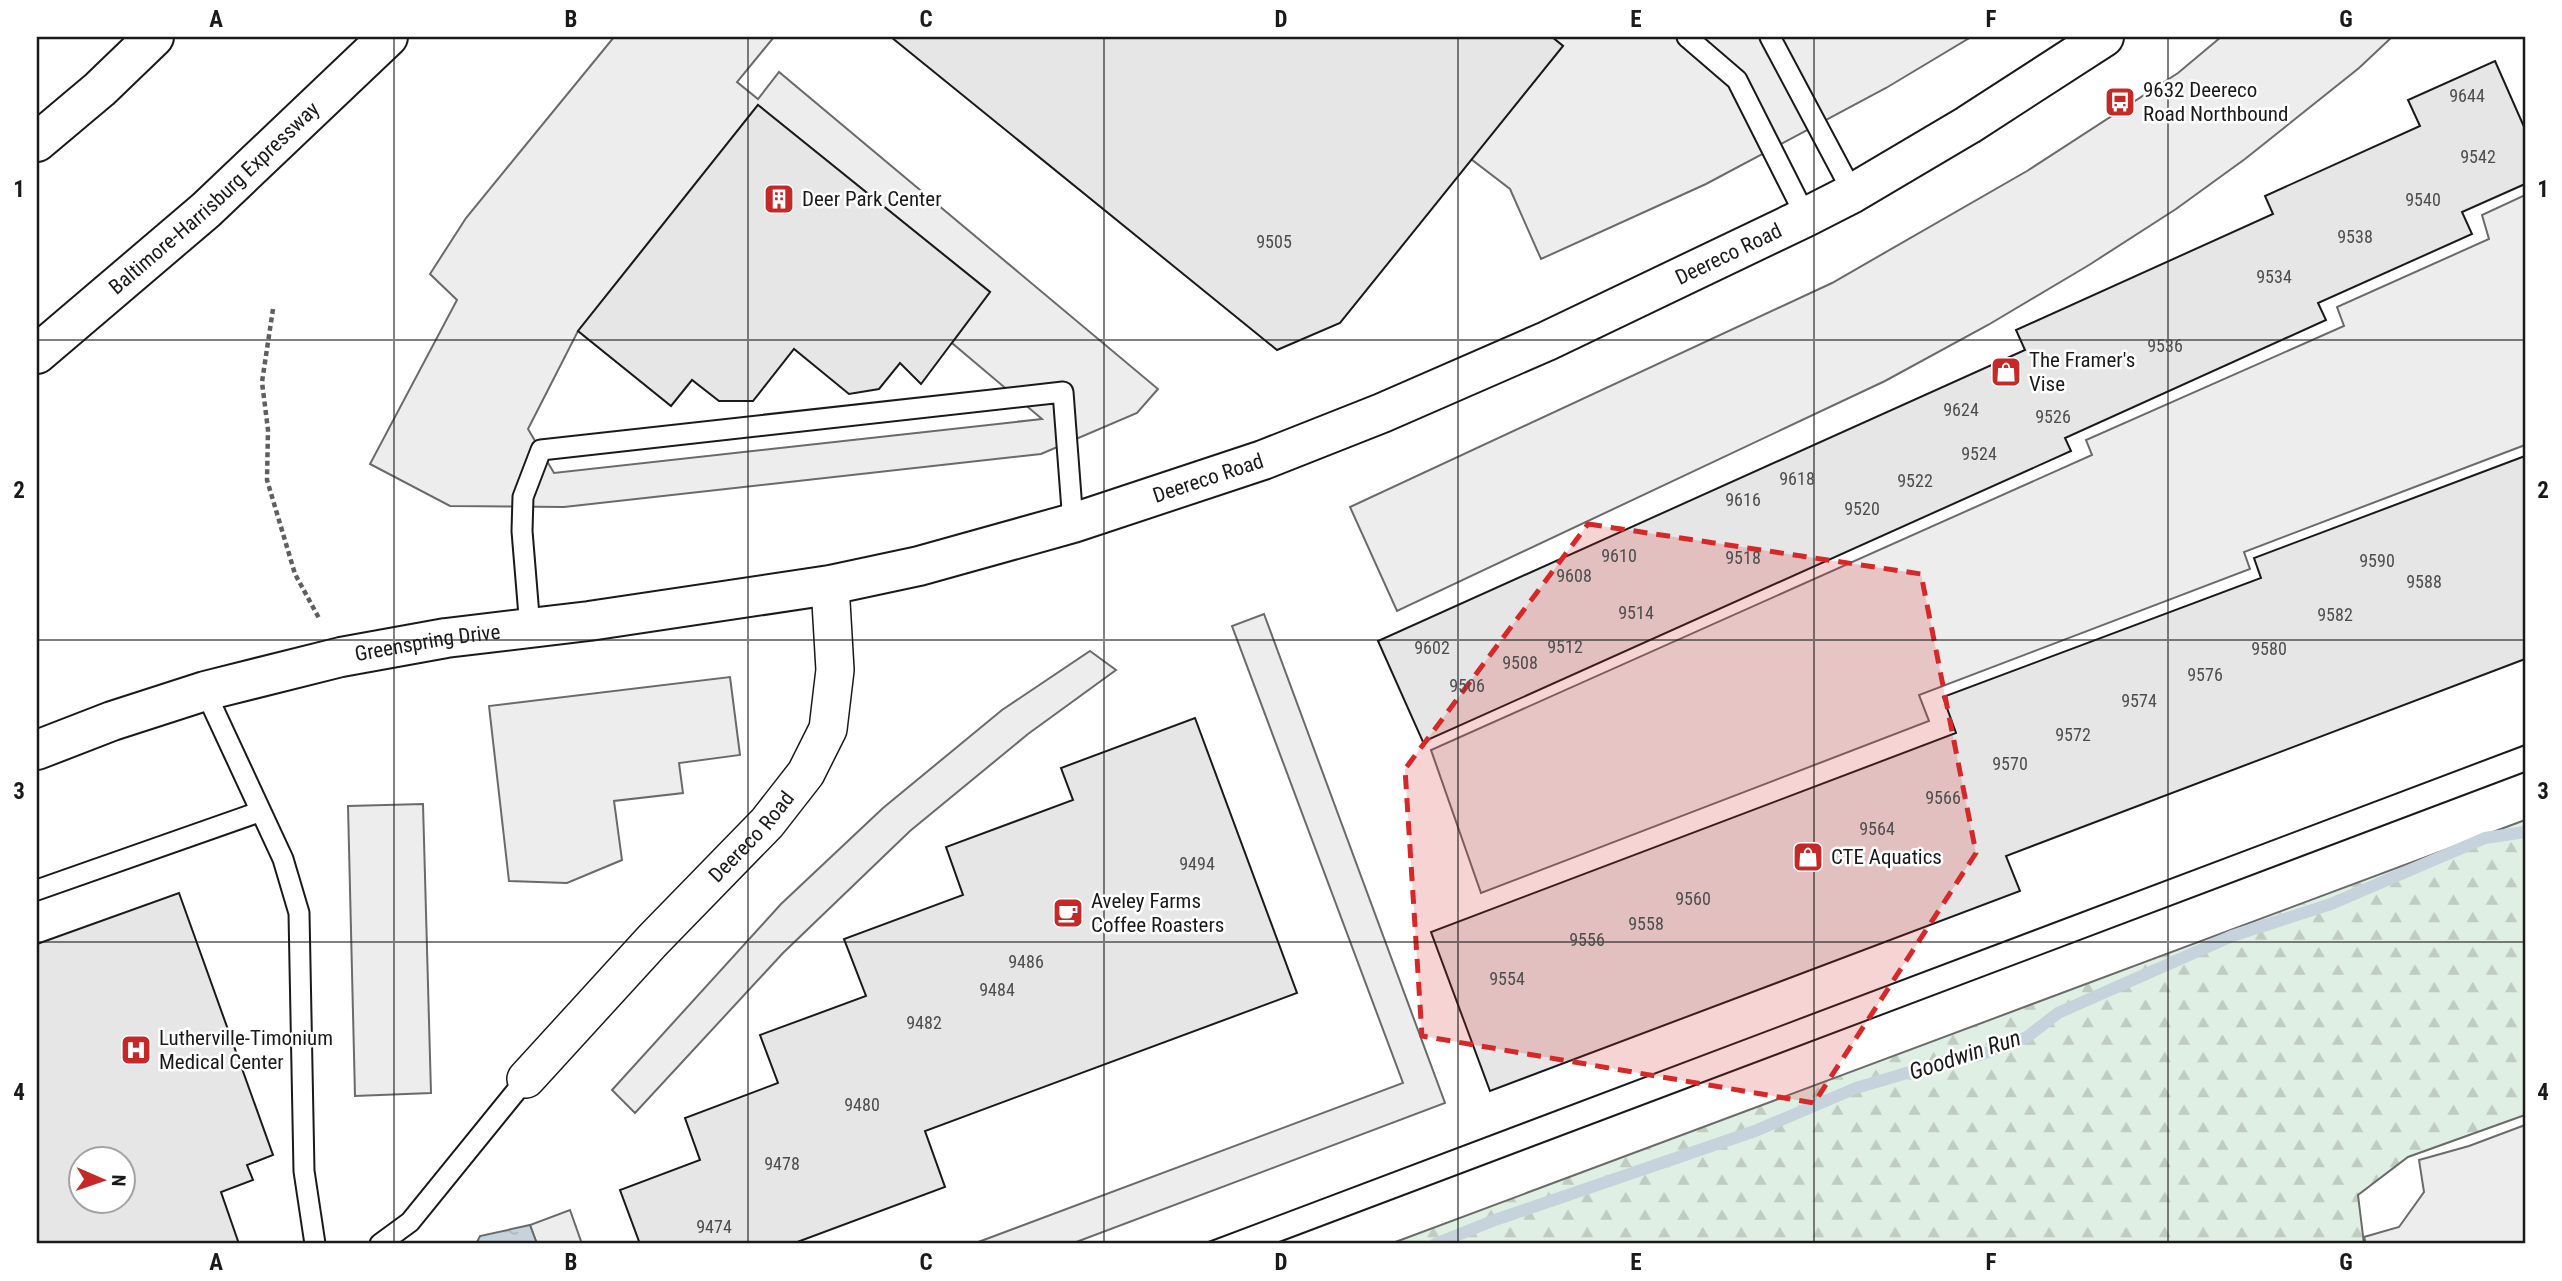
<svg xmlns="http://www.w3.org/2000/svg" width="2562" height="1281" font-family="'Roboto Condensed',sans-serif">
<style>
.forest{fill:url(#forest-firs);stroke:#6a6a6a;stroke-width:2}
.parking{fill:#ededed;stroke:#6a6a6a;stroke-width:2;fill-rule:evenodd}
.water{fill:url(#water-ripples);stroke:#6a6a6a;stroke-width:2}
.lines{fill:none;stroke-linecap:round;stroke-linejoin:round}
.stream{stroke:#c6d2dc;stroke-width:12}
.building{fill:#e6e6e6;stroke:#1a1a1a;stroke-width:2;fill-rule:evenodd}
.service-casing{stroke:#1a1a1a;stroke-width:23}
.minor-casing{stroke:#1a1a1a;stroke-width:40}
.secondary-casing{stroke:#1a1a1a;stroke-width:42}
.motorway-casing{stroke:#1a1a1a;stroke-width:42}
.path{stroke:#5f5f5f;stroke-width:4.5;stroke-dasharray:5 3.5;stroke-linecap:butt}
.service{stroke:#fff;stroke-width:19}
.minor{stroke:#fff;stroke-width:37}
.secondary{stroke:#fff;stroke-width:38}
.motorway{stroke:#fff;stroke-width:38}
.tram{stroke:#1a1a1a;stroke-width:2}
.marked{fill:#d62828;fill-opacity:0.2;stroke:#d62828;stroke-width:5;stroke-dasharray:14 9;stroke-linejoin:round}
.grid{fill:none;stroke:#1a1a1a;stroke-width:2;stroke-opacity:0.55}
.labels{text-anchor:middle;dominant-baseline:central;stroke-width:5;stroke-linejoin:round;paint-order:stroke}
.number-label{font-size:18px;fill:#4d4d4d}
.poi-label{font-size:21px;fill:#1a1a1a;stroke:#fff;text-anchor:start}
.street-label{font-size:21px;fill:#1a1a1a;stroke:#fff}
.water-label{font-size:23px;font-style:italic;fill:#1a1a1a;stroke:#fff}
.neatline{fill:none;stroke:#1a1a1a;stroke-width:2.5}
.grid-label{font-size:23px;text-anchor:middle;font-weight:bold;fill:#1a1a1a}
</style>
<defs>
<pattern id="forest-firs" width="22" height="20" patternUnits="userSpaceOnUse" patternTransform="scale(1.75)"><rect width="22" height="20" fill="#e0efe3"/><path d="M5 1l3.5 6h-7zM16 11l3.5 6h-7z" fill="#c0ccc2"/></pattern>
<pattern id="water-ripples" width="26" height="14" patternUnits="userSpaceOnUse" patternTransform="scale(1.75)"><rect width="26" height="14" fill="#c6d2dc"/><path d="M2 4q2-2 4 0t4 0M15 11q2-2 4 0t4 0" fill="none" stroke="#aab4bc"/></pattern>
</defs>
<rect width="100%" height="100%" fill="#fff"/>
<polygon class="forest" points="2525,820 2525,1115 2408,1157 2358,1195 2364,1244 1390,1244"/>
<g class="parking">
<path d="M614,37H774L737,82L758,99L779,72L1158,389L1137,413L1041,454L564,507L450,506L370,464L457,300L430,274L466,218ZM758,105L990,292L952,343L1042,419L554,473L528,429L578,331Z"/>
<polygon points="1552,37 1971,37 1886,88 1706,184 1541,259 1510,189 1471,159 1563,46"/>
<polygon points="2221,37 2392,37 2359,68 2245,159 2176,209 2089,265 1988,325 1885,381 1397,611 1350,507 1832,283 2027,171 2178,73"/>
<polygon points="2525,195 2525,445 2244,552 2250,569 1919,695 1929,721 1481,893 1431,750 2092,455 2086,440 2344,326 2337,307 2489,239 2482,215"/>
<polygon points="1264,614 1445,1103 1071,1244 973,1244 1403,1083 1232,626"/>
<polygon points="1090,651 1116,670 1028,734 910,831 783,953 635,1113 612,1090 781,904 883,808 1002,710"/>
<polygon points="730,677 740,755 679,763 683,793 614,801 622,860 567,883 509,881 489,706"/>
<polygon points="423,804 431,1093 355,1096 348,806"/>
<polygon points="2525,1125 2525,1244 2366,1244 2364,1237 2399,1227 2424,1192 2419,1160 2469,1146"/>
<polygon points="570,1210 582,1244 537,1244 530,1225"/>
</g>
<polygon class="water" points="530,1225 537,1244 476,1244 480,1236"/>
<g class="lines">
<polyline class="stream" points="1435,1244 1495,1220 1755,1131 1856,1088 1944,1062 1980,1055 2027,1037 2058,1013 2232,936 2331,904 2485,838 2525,832"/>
</g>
<g class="building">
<polygon points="891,37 1552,37 1563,46 1340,323 1277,350"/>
<polygon points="2495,61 2525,129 2525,184 2462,212 2472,234 2318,303 2326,320 2065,438 2071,451 1423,742 1378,641 2025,350 2016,330 2273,214 2265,196 2420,126 2408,100"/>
<polygon points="758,105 990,292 921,384 900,363 879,389 849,394 794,349 753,401 719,401 692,380 671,406 578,331"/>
<polygon points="2525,456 2525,659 2006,856 2020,891 1490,1091 1431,932 1956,733 1943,697 2261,578 2254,558"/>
<polygon points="1195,718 1297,993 925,1131 945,1187 792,1244 640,1244 620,1190 700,1160 685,1118 778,1083 760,1035 866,996 844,939 963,895 946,847 1073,800 1061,768"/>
<path d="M179,893L273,1155L247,1165L253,1180L221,1192L239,1244H37V944ZM80,1158H122V1200H80Z"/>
</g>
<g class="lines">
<g class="service-casing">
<g id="service">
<polyline points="1687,37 1737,80 1806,217"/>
<polyline points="1770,37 1853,193"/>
<polyline points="530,628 522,531 523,497 541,450 1063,392 1073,523"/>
<polyline points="205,691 283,859 299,913 304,1171 315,1244"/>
<polyline points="37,890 259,812"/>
<polyline points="380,1244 410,1222 526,1079"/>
</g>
</g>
<g class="minor-casing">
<g id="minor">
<path id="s1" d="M526,1079L653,940L767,823L806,773L828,729L835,670L830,585"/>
</g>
</g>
<g class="secondary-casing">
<g id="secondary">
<path id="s2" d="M37,750L112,721L205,691L341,657L446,638L589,621L830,585L919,566L1073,523L1263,460L1382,413L1547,341L1806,217L1853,193L1968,125L2104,37"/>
</g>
</g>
<g class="motorway-casing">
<g id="motorway">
<polyline points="37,142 100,89 154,37"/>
<path id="s3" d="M37,354L206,210L388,37"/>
</g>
</g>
<polyline class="path" points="273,309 262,382 268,430 267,480 295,574 320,620"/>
<use href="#service" class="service"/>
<use href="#minor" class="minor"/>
<use href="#secondary" class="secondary"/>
<use href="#motorway" class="motorway"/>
<g class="tram">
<polyline points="1203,1244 2525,745"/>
<polyline points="1274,1244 2525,772"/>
</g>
</g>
<path class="marked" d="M1588,524L1921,574L1976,853L1814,1103L1422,1036L1405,769Z"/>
<path class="grid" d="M394,37V1244M748,37V1244M1104,37V1244M1458,37V1244M1814,37V1244M2168,37V1244M37,340H2525M37,640H2525M37,942H2525"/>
<defs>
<g id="bus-square" transform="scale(1.575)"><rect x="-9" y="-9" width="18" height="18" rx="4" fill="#c62828" stroke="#fff"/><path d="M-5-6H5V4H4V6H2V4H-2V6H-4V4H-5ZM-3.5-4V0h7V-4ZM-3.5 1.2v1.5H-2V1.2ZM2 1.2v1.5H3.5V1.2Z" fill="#fff"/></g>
<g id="building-square" transform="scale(1.575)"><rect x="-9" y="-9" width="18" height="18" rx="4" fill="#c62828" stroke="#fff"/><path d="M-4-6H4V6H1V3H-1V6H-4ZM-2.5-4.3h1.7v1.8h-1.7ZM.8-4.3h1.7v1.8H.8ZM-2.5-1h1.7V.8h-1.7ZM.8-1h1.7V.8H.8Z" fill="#fff"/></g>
<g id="shop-square" transform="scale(1.575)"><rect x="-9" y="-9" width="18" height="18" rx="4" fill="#c62828" stroke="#fff"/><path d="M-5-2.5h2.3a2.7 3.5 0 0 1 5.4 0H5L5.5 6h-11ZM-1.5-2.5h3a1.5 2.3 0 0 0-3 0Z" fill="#fff"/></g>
<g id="cafe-square" transform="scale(1.575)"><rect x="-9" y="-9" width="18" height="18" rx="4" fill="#c62828" stroke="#fff"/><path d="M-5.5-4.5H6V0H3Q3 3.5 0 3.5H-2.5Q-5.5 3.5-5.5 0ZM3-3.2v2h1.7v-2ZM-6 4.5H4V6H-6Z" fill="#fff"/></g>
<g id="hospital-square" transform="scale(1.575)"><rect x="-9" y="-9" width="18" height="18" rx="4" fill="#c62828" stroke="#fff"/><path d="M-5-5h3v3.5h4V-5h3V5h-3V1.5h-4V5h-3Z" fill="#fff"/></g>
</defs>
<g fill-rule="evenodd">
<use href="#bus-square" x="2120" y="102"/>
<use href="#building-square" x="779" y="199"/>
<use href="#shop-square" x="2006" y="372"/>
<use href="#shop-square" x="1808" y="857"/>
<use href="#cafe-square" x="1068" y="913"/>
<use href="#hospital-square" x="136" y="1050"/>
</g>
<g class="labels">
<g class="number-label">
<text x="2467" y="95">9644</text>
<text x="2478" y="156">9542</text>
<text x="2423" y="199">9540</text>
<text x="2355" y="236">9538</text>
<text x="1274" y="241">9505</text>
<text x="2274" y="276">9534</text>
<text x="2165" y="345">9536</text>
<text x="1961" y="409">9624</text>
<text x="2053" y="416">9526</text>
<text x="1979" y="453">9524</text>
<text x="1797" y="478">9618</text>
<text x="1915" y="480">9522</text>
<text x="1743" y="499">9616</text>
<text x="1862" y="508">9520</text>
<text x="1619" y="555">9610</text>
<text x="1743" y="557">9518</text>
<text x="2377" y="560">9590</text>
<text x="1574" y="575">9608</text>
<text x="2424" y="581">9588</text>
<text x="1636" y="612">9514</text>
<text x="2335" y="614">9582</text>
<text x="1565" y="646">9512</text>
<text x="1432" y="647">9602</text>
<text x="2269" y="648">9580</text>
<text x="1520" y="662">9508</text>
<text x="2205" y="674">9576</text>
<text x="1467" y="685">9506</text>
<text x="2139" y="700">9574</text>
<text x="2073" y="734">9572</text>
<text x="2010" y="763">9570</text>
<text x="1943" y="797">9566</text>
<text x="1877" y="828">9564</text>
<text x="1197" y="863">9494</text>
<text x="1693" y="898">9560</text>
<text x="1646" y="923">9558</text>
<text x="1587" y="939">9556</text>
<text x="1026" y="961">9486</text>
<text x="1507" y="978">9554</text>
<text x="997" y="989">9484</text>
<text x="924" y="1022">9482</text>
<text x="862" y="1104">9480</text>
<text x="782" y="1163">9478</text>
<text x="714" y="1226">9474</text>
</g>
<g class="poi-label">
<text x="2143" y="90">9632 Deereco<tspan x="2143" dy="24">Road Northbound</tspan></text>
<text x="802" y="199">Deer Park Center</text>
<text x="2029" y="360">The Framer's<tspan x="2029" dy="24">Vise</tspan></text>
<text x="1831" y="857">CTE Aquatics</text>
<text x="1091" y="901">Aveley Farms<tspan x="1091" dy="24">Coffee Roasters</tspan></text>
<text x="159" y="1038">Lutherville-Timonium<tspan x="159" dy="24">Medical Center</tspan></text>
</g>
<g class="street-label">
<text stroke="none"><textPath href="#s3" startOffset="236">Baltimore-Harrisburg Expressway</textPath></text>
<text stroke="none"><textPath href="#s2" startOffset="1773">Deereco Road</textPath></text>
<text stroke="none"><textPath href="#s2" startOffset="1206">Deereco Road</textPath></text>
<text stroke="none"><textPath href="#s2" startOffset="406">Greenspring Drive</textPath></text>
<text stroke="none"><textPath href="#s1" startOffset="331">Deereco Road</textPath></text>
</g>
<g class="water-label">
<text transform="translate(1965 1055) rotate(-18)">Goodwin Run</text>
</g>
</g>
<rect width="2562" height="1281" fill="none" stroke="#ffffff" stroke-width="77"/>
<g transform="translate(102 1180) rotate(92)"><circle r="33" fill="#ffffff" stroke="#a3a3a3" stroke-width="2"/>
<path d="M0-5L12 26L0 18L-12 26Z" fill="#c62828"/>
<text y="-10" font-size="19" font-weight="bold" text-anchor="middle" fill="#1a1a1a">N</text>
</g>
<rect x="38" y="38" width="2486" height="1204" class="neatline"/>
<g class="grid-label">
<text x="216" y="27">A</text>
<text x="571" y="27">B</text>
<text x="926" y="27">C</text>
<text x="1281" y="27">D</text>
<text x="1636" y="27">E</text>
<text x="1991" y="27">F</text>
<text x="2346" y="27">G</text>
<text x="19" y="197">1</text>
<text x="2543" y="197">1</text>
<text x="19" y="498">2</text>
<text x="2543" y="498">2</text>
<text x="19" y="799">3</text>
<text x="2543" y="799">3</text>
<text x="19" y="1100">4</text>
<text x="2543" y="1100">4</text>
<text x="216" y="1270">A</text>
<text x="571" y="1270">B</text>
<text x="926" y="1270">C</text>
<text x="1281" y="1270">D</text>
<text x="1636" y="1270">E</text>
<text x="1991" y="1270">F</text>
<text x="2346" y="1270">G</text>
</g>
</svg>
